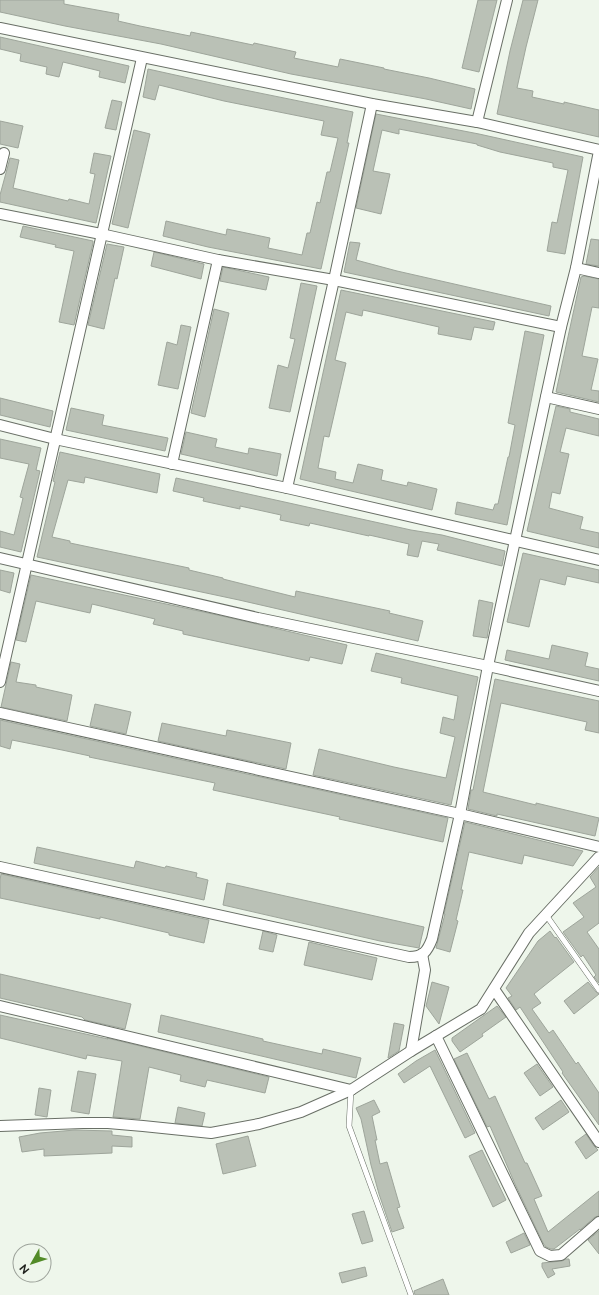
<svg xmlns="http://www.w3.org/2000/svg" width="599" height="1295" font-family="Raleway,sans-serif">
<style>
.building{fill:#bac1b6;stroke:#9ea59b}
.lines{fill:none;stroke-linecap:round;stroke-linejoin:round}
.service-casing{stroke:#696f66;stroke-width:6}
.minor-casing{stroke:#696f66;stroke-width:12}
.service{stroke:#fff;stroke-width:5}
.minor{stroke:#fff;stroke-width:10}
</style>
<rect width="100%" height="100%" fill="#eef6eb"/>
<g class="building">
<polygon points="0,0 64,0 64,4 119,14 118,21 140,26 190,36 191,32 253,45 254,43 296,52 294,58 338,67 340,59 384,68 384,69 429,78 475,89 471,109 426,99 291,74 161,44 65,26 0,12"/>
<polygon points="478,0 497,0 479,72 462,68"/>
<polygon points="523,0 538,0 526,47 517,88 533,91 532,97 564,104 564,102 599,110 599,137 497,114 510,51"/>
<polygon points="0,37 129,66 125,83 99,77 100,71 63,62 59,77 46,74 47,67 20,61 21,54 0,49"/>
<polygon points="148,69 225,86 353,112 347,143 349,143 321,269 208,247 163,236 166,221 226,235 227,229 270,238 268,248 302,255 307,233 310,233 317,202 320,203 327,172 330,172 338,138 321,135 324,121 224,101 159,85 155,100 143,97"/>
<polygon points="112,100 122,102 116,130 105,128"/>
<polygon points="376,114 479,134 583,157 565,254 547,251 552,222 557,223 568,170 553,167 553,163 500,152 477,145 477,144 399,129 399,134 382,130 373,171 390,174 381,214 356,208"/>
<polygon points="0,121 23,126 18,148 0,144"/>
<polygon points="134,130 150,134 128,228 112,224"/>
<polygon points="94,153 111,156 96,223 0,202 0,195 10,158 19,160 13,188 68,201 69,199 89,204 95,174 90,173"/>
<polygon points="23,226 93,241 93,243 74,325 59,322 74,251 55,247 56,245 20,237"/>
<polygon points="591,239 599,240 599,266 586,264"/>
<polygon points="350,242 360,243 356,260 397,271 551,306 549,316 344,272"/>
<polygon points="107,244 124,247 117,279 115,278 104,329 88,325"/>
<polygon points="154,252 204,264 201,279 151,266"/>
<polygon points="223,267 269,277 266,290 220,281"/>
<polygon points="584,276 599,279 599,308 592,307 582,356 598,359 591,390 599,391 599,402 556,392 581,277"/>
<polygon points="301,283 317,286 290,412 269,408 278,365 288,368 295,339 290,338"/>
<polygon points="341,290 495,322 493,330 474,327 471,340 438,334 439,327 390,316 363,310 362,316 346,312 335,360 346,363 329,437 324,436 318,468 336,472 335,479 353,483 358,464 383,470 381,480 407,486 408,482 437,489 432,510 300,479"/>
<polygon points="214,309 229,313 205,417 191,413"/>
<polygon points="181,325 191,327 178,389 158,385 167,342 177,345"/>
<polygon points="525,331 544,335 507,525 455,514 457,502 493,510 495,504 498,504 508,457 509,457 515,425 508,423"/>
<polygon points="0,398 53,411 50,427 0,415"/>
<polygon points="556,406 570,409 570,412 599,419 599,436 566,428 560,452 569,454 560,494 552,492 549,508 583,517 580,529 599,533 599,548 527,531"/>
<polygon points="71,408 104,415 102,425 168,438 165,451 66,430"/>
<polygon points="186,432 217,439 215,447 248,454 249,448 281,454 277,476 181,454"/>
<polygon points="0,439 41,448 36,470 40,471 21,552 0,547 0,531 14,535 23,498 20,497 29,464 0,458"/>
<polygon points="60,452 160,474 157,493 85,477 84,483 68,480 52,537 70,541 70,543 189,568 189,570 223,578 223,579 295,597 296,591 390,611 389,613 423,621 418,641 239,600 37,557 55,482 53,481"/>
<polygon points="176,478 411,530 442,535 505,551 502,566 437,550 439,544 422,541 418,557 407,555 409,544 369,535 369,536 310,523 309,526 280,520 281,515 240,506 240,509 203,501 204,498 173,491"/>
<polygon points="523,553 599,570 599,583 567,576 565,585 540,579 529,627 507,622"/>
<polygon points="0,570 14,573 10,593 0,590"/>
<polygon points="31,575 222,616 347,645 342,664 310,657 309,661 183,634 183,631 153,624 155,619 92,604 90,613 36,601 26,642 16,640"/>
<polygon points="479,600 493,603 487,638 473,636"/>
<polygon points="552,645 588,653 585,666 599,669 599,681 505,660 507,650 549,659"/>
<polygon points="376,653 478,677 451,805 313,775 319,749 394,767 446,778 455,737 440,733 443,717 454,720 458,696 401,683 402,678 371,671"/>
<polygon points="11,662 20,664 16,682 36,685 36,687 72,695 67,721 1,707"/>
<polygon points="495,679 599,701 599,733 585,730 587,722 501,703 483,792 536,805 536,803 599,818 595,836 497,814 497,816 468,809 471,790 473,790"/>
<polygon points="95,704 131,712 126,734 90,726"/>
<polygon points="0,720 448,818 443,842 339,819 340,817 213,790 215,783 89,757 90,756 62,750 12,740 10,749 0,746"/>
<polygon points="162,723 226,736 227,730 291,743 286,769 158,741"/>
<polygon points="465,822 583,851 573,866 524,855 522,864 469,852 461,890 463,890 456,920 458,921 450,952 436,948 445,914 444,914"/>
<polygon points="37,847 134,868 136,861 165,868 166,866 197,873 196,877 208,880 204,900 34,863"/>
<polygon points="599,867 599,923 587,932 599,949 599,983 594,977 596,975 583,955 581,957 563,932 584,917 573,903 596,887 590,877"/>
<polygon points="1,874 209,920 204,943 169,935 169,933 100,917 100,919 0,898 0,880"/>
<polygon points="227,883 424,927 419,948 380,941 223,905"/>
<polygon points="263,931 277,935 273,952 259,949"/>
<polygon points="550,931 555,938 556,937 574,962 534,994 541,1003 532,1009 549,1033 553,1030 576,1064 578,1062 599,1093 599,1125 562,1073 563,1072 520,1007 516,1010 508,998 512,996 506,988 538,941"/>
<polygon points="309,942 377,958 372,980 304,965"/>
<polygon points="0,974 131,1004 125,1029 85,1020 82,1017 0,998"/>
<polygon points="432,982 449,987 439,1024 426,1006"/>
<polygon points="588,982 596,992 599,994 574,1014 564,1001"/>
<polygon points="497,1006 506,1017 482,1034 483,1036 460,1052 452,1041 452,1038"/>
<polygon points="0,1015 108,1039 107,1038 269,1077 265,1093 207,1080 205,1087 180,1081 181,1075 149,1067 140,1119 113,1117 122,1061 87,1055 86,1059 0,1038"/>
<polygon points="161,1015 263,1039 263,1041 322,1054 323,1049 361,1058 356,1078 158,1032"/>
<polygon points="394,1023 404,1025 399,1051 388,1058"/>
<polygon points="435,1050 475,1133 465,1138 430,1066 404,1083 398,1074 416,1061"/>
<polygon points="467,1053 489,1099 495,1096 525,1163 527,1163 542,1196 534,1199 548,1232 599,1191 599,1216 595,1217 580,1230 580,1229 554,1249 551,1249 546,1247 543,1243 515,1184 490,1126 487,1127 454,1059"/>
<polygon points="537,1064 553,1087 540,1096 524,1073"/>
<polygon points="78,1071 96,1074 89,1114 71,1111"/>
<polygon points="39,1088 51,1090 47,1117 35,1115"/>
<polygon points="374,1100 380,1112 372,1116 377,1140 375,1140 380,1164 387,1162 400,1207 397,1208 404,1228 392,1232 379,1194 371,1165 361,1119 356,1108"/>
<polygon points="561,1100 569,1112 543,1130 535,1118"/>
<polygon points="178,1107 205,1113 202,1126 175,1123"/>
<polygon points="75,1130 112,1131 112,1135 132,1137 132,1147 112,1146 112,1153 44,1156 44,1149 22,1152 19,1137 40,1133"/>
<polygon points="586,1134 594,1146 598,1150 586,1159 575,1142"/>
<polygon points="248,1136 256,1166 223,1174 216,1144"/>
<polygon points="482,1150 506,1200 493,1207 469,1156"/>
<polygon points="364,1211 373,1241 362,1244 352,1214"/>
<polygon points="599,1231 599,1254 588,1240"/>
<polygon points="524,1233 530,1245 511,1253 506,1242"/>
<polygon points="566,1259 569,1259 570,1266 552,1269 555,1274 548,1278 542,1267 542,1263 562,1261"/>
<polygon points="365,1267 367,1276 342,1283 339,1273"/>
<polygon points="443,1279 449,1295 415,1295 414,1291"/>
</g>
<g class="lines">
<g class="service-casing">
<g id="service">
<polyline points="546,915 599,990"/>
<polyline points="351,1090 349,1126 411,1295"/>
</g>
</g>
<g class="minor-casing">
<g id="minor">
<polyline points="0,28 372,104 477,122 599,150"/>
<polyline points="477,122 507,0"/>
<polyline points="0,169 4,153"/>
<polyline points="0,214 101,234 218,260 334,280 561,327"/>
<polyline points="576,268 599,273"/>
<polyline points="546,397 599,409"/>
<polyline points="0,425 55,439 287,488 599,560"/>
<polyline points="172,464 218,260"/>
<polyline points="287,488 334,280 372,104"/>
<polyline points="0,558 258,618 488,666 599,691"/>
<polyline points="0,682 142,58"/>
<polyline points="0,713 460,814 599,847"/>
<path d="M0,867L409,957C423,957 427,952 432,939L460,814L488,666L561,327L576,268L599,151"/>
<polyline points="494,989 599,1142"/>
<polyline points="0,1006 351,1090"/>
<polyline points="436,1036 540,1251 550,1256 561,1255 599,1222"/>
<polyline points="411,1051 425,970 422,954"/>
<polyline points="0,1126 83,1123 108,1123 143,1126 211,1133 259,1124 301,1112 351,1090 411,1051 481,1009 529,933 599,857"/>
</g>
</g>
<use href="#service" class="service"/>
<use href="#minor" class="minor"/>
</g>
<g transform="translate(32 1263) rotate(231)"><circle r="19" fill="#eef6eb" stroke="#9ca29a"/>
<path d="M0-3L7 15L0 10L-7 15Z" fill="#528b28"/>
<text y="-6" font-size="11" font-weight="bold" text-anchor="middle" fill="#222420">N</text>
</g>
</svg>
